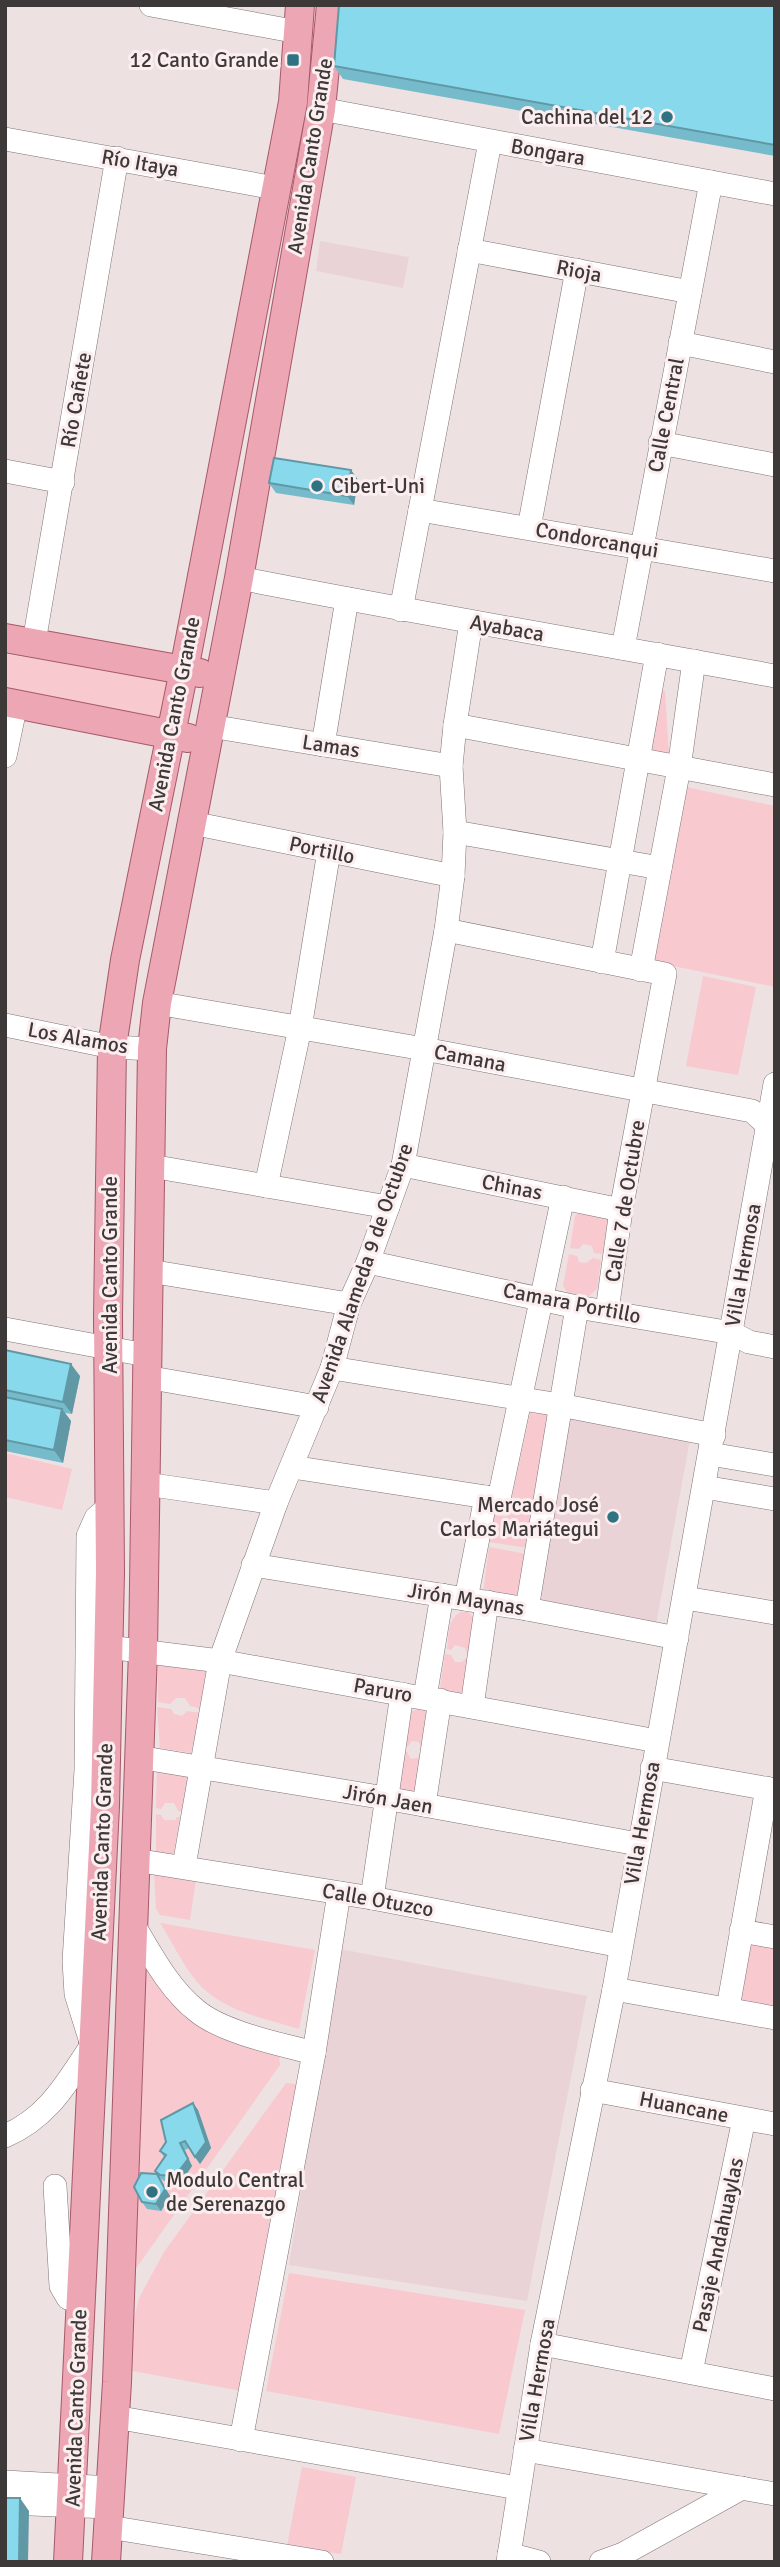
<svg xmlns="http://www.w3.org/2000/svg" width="780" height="2567" font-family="Signika,sans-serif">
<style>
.built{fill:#ead3d6}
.green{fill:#f8c9cf}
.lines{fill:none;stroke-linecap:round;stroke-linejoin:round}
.minor-casing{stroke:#7f7374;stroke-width:24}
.major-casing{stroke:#a75968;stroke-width:30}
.minor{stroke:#fff;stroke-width:23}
.major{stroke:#eca6b4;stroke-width:28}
.wall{fill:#76bbcb}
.shaded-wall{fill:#6098a5}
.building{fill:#89d9ec;stroke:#6098a5;stroke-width:2}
.poi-dot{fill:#2f7383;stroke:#fceeef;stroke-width:2.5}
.labels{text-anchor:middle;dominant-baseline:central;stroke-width:6;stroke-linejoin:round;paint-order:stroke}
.poi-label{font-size:21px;fill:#3e3939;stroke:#fceeef;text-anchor:end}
.street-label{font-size:21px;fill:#3e3939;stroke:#fceeef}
</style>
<rect width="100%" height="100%" fill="#eee1e2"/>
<g class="built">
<polygon points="320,241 409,257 403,288 316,271"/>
<polygon points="569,1411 691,1434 656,1625 536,1601"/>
<polygon points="340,1949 587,1996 527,2301 289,2265"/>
</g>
<g class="green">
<polygon points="5,654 174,681 167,720 5,687"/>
<polygon points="660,691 665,691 669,754 650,753"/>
<polygon points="686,787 775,806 775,987 654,962"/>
<polygon points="703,976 756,987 738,1075 686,1066"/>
<polygon points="580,1211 606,1215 609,1227 603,1254 594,1253 592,1246 583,1244 579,1249 570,1248 575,1216"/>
<polygon points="569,1254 577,1256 579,1262 586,1263 593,1258 601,1260 597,1289 589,1296 568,1293 563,1286"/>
<polygon points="530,1413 549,1415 535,1501 512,1497"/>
<polygon points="5,1453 72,1469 62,1510 5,1497"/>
<polygon points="511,1501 535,1505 527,1548 489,1542 493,1515 507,1517"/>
<polygon points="489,1547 526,1554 519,1594 517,1599 483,1593"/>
<path d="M461,1612H468L476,1620L472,1654L467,1653L465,1648L455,1645L451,1650L447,1649C449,1636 447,1619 461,1612Z"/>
<polygon points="445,1654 451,1655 455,1662 462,1662 466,1658 472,1659 462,1695 443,1693 440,1688"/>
<polygon points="158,1662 208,1669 202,1709 190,1706 185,1698 176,1698 170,1704 158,1702"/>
<polygon points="157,1707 171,1709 174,1714 182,1716 187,1711 201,1713 191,1753 160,1748"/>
<polygon points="417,1709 423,1709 428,1713 421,1750 419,1742 412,1741 408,1746 402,1746 411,1712"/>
<polygon points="400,1751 407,1752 411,1759 426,1756 421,1786 413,1794 401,1792 398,1787"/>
<polygon points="157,1767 189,1771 182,1811 178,1811 174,1803 165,1803 161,1809 156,1808"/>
<polygon points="156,1814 161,1815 164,1820 175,1820 177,1817 180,1817 173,1857 156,1855"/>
<polygon points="154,1872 196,1879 190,1920 160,1915 156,1909"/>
<path d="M160,1923L315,1950L299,2029C264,2018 222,2011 197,1982C183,1965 172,1942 160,1923Z"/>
<polygon points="138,1942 176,1996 279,2054 280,2065 125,2284"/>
<polygon points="749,1942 775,1946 775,2009 741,2004"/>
<polygon points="286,2083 297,2084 241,2391 122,2369 139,2298 164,2252"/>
<polygon points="289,2273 525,2310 499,2434 266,2391"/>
<polygon points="302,2467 356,2477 341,2554 287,2546"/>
</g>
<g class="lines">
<g class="minor-casing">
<g id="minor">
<polyline points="151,5 298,32"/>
<polyline points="321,109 775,194"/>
<polyline points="5,139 275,188"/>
<polyline points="469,250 690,292"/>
<polyline points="680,343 775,362"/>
<polyline points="660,443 775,465"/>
<polyline points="5,471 63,482"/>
<polyline points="420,510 775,571"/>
<polyline points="529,528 577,270"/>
<path d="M239,578C417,613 596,643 775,676"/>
<polyline points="401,610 490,142"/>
<polyline points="34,642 117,158"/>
<polyline points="623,648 711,182"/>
<polyline points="455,725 775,785"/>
<polyline points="210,726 451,766"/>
<polyline points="323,745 347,599"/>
<polyline points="5,756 16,704"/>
<polyline points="192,823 453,876"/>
<polyline points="455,832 660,868"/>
<polyline points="446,930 665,974 621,1210 607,1311"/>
<polyline points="602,962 657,654"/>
<polyline points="641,970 679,768 694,661"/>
<polyline points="157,1003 424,1049 752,1111 775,1132"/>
<polyline points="5,1025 112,1047 152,1049"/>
<polyline points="403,1165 621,1210"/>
<polyline points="151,1166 388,1207"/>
<polyline points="266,1186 300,1028 329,851"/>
<polyline points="368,1262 577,1307 732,1333 749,1342 775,1347"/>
<polyline points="149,1271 349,1304"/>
<polyline points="5,1329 146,1355"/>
<polyline points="332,1368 560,1405 714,1435"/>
<polyline points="146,1377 317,1407"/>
<polyline points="710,1454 775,1465"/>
<polyline points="292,1467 499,1499 563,1197"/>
<polyline points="146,1484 276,1503"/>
<polyline points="704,1487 775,1499"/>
<polyline points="253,1565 527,1609 677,1638"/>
<polyline points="685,1598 775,1613"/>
<polyline points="466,1599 486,1497"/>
<polyline points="527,1609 577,1307"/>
<polyline points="108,1647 220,1661 657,1741"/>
<polyline points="425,1697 442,1595"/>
<polyline points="472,1706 487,1602"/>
<polyline points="138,1757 385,1798 638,1844"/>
<polyline points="652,1768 775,1790"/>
<polyline points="424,1805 440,1700"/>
<polyline points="135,1860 372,1898 621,1946"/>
<polyline points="184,1866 220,1661 276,1503 332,1368 349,1304 368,1262 403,1165 446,930 453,876 455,832 451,766 455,725 471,622"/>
<polyline points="372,1898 402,1694"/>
<path d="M133,1924C151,1954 169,1989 197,2011C224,2033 280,2044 314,2053"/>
<polyline points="741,1931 775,1937"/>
<polyline points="614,1989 775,2018"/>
<polyline points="728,2008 767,1788"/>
<polyline points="592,2090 775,2124"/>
<path d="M5,2136C49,2117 67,2082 92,2045L76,1994L74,1961L86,1770L88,1536L96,1518L110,1506"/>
<polyline points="55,2186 61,2286 68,2298 80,2302"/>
<polyline points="542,2344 775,2389"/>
<polyline points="691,2372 744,2119"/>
<polyline points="115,2417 518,2488"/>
<polyline points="241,2440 314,2053 339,1893"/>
<polyline points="525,2450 775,2494"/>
<polyline points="5,2482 111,2488"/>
<polyline points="5,2503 110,2507"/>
<polyline points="109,2527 322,2562"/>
<polyline points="509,2554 539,2562"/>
<polyline points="508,2562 542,2344 614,1989 775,1084"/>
<polyline points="601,2562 623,2554 742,2488"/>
</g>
</g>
<g class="major-casing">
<g id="major">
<polyline points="5,638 200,673"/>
<polyline points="5,702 188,738"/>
<polyline points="68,2562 105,1806 110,1572 108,1317 112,1047 125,960 184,670 293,102 300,5"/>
<polyline points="106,2562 117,2382 143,1651 152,1049 157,1003 239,578 321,109 331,5"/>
</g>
</g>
<use href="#minor" class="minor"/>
<use href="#major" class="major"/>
</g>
<g class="wall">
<polygon points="775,5 775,156 343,79 334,66"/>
<polygon points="351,470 358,480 354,505 276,493 269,483"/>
<polygon points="5,1350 80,1376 72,1414 65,1413 71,1421 63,1463 5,1451"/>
<polygon points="193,2103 198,2110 211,2148 200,2164 189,2148 185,2150 192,2166 180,2183 164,2181 160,2178 155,2171 164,2157 160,2151"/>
<polygon points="157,2174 170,2196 161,2211 147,2209 142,2202"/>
</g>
<g class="shaded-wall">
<polygon points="351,470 358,480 354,505 347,496"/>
<polygon points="71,1364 80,1376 72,1414 63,1402"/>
<polygon points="62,1409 71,1421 63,1463 54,1450"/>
<polygon points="193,2103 198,2110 211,2148 200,2164 195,2157"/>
<polygon points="180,2143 192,2166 180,2183 175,2176"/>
<polygon points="157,2174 170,2196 161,2211 156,2204"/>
<polygon points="20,2498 29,2511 28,2562 19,2562"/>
</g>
<g class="building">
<polygon points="339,5 775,5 775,145 334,66"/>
<polygon points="274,458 351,470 347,496 269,483"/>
<polygon points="5,1350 71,1364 63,1402 5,1390"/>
<polygon points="5,1397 62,1409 54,1450 5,1440"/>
<polygon points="193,2103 206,2142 195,2157 185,2141 180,2143 188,2159 175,2176 160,2175 155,2171 166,2155 160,2151 166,2142 161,2120"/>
<polygon points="141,2173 157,2174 165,2189 156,2204 142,2202 134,2187"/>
<polygon points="5,2498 20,2498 19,2562 5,2562"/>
</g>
<g class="poi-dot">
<rect x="286" y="53" width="14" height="14" rx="3.5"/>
<circle cx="667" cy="117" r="7"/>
<circle cx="317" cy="486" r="7"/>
<circle cx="613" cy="1517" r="7"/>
<circle cx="152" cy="2192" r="7"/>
</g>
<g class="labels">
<g class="poi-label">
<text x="279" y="60">12 Canto Grande</text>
<text x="653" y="117">Cachina del 12</text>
<text x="331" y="486" text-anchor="start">Cibert-Uni</text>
<text x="599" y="1505">Mercado José<tspan x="599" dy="24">Carlos Mariátegui</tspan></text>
<text x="166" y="2180" text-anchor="start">Modulo Central<tspan x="166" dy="24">de Serenazgo</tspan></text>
</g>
<g class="street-label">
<text transform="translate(548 152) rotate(10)">Bongara</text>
<text transform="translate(310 156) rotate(-81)">Avenida Canto Grande</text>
<text transform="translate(140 163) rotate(10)">Río Itaya</text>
<text transform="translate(579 271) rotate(11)">Rioja</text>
<text transform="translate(76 400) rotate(-80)">Río Cañete</text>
<text transform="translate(666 415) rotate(-79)">Calle Central</text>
<text transform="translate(597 540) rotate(10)">Condorcanqui</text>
<text transform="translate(507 628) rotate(10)">Ayabaca</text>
<text transform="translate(174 714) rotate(-79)">Avenida Canto Grande</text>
<text transform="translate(331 746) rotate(9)">Lamas</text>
<text transform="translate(322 850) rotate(12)">Portillo</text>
<text transform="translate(78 1038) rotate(10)">Los Alamos</text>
<text transform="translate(470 1058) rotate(11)">Camana</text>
<text transform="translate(512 1187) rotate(11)">Chinas</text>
<text transform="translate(625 1201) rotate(-81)">Calle 7 de Octubre</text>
<text transform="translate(743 1265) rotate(-80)">Villa Hermosa</text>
<text transform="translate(362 1273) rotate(-71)">Avenida Alameda 9 de Octubre</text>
<text transform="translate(110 1275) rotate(-90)">Avenida Canto Grande</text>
<text transform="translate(572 1303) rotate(11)">Camara Portillo</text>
<text transform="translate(466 1599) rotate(9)">Jirón Maynas</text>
<text transform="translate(383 1690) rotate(10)">Paruro</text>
<text transform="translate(388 1799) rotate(10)">Jirón Jaen</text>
<text transform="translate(642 1823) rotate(-80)">Villa Hermosa</text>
<text transform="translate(102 1842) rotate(-88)">Avenida Canto Grande</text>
<text transform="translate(378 1900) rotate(10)">Calle Otuzco</text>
<text transform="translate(684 2107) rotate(11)">Huancane</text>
<text transform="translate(718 2245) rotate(-78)">Pasaje Andahuaylas</text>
<text transform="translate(537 2380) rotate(-80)">Villa Hermosa</text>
<text transform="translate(76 2408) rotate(-88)">Avenida Canto Grande</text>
</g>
</g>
<rect width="780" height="2567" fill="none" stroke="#3e3939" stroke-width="14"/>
</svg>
